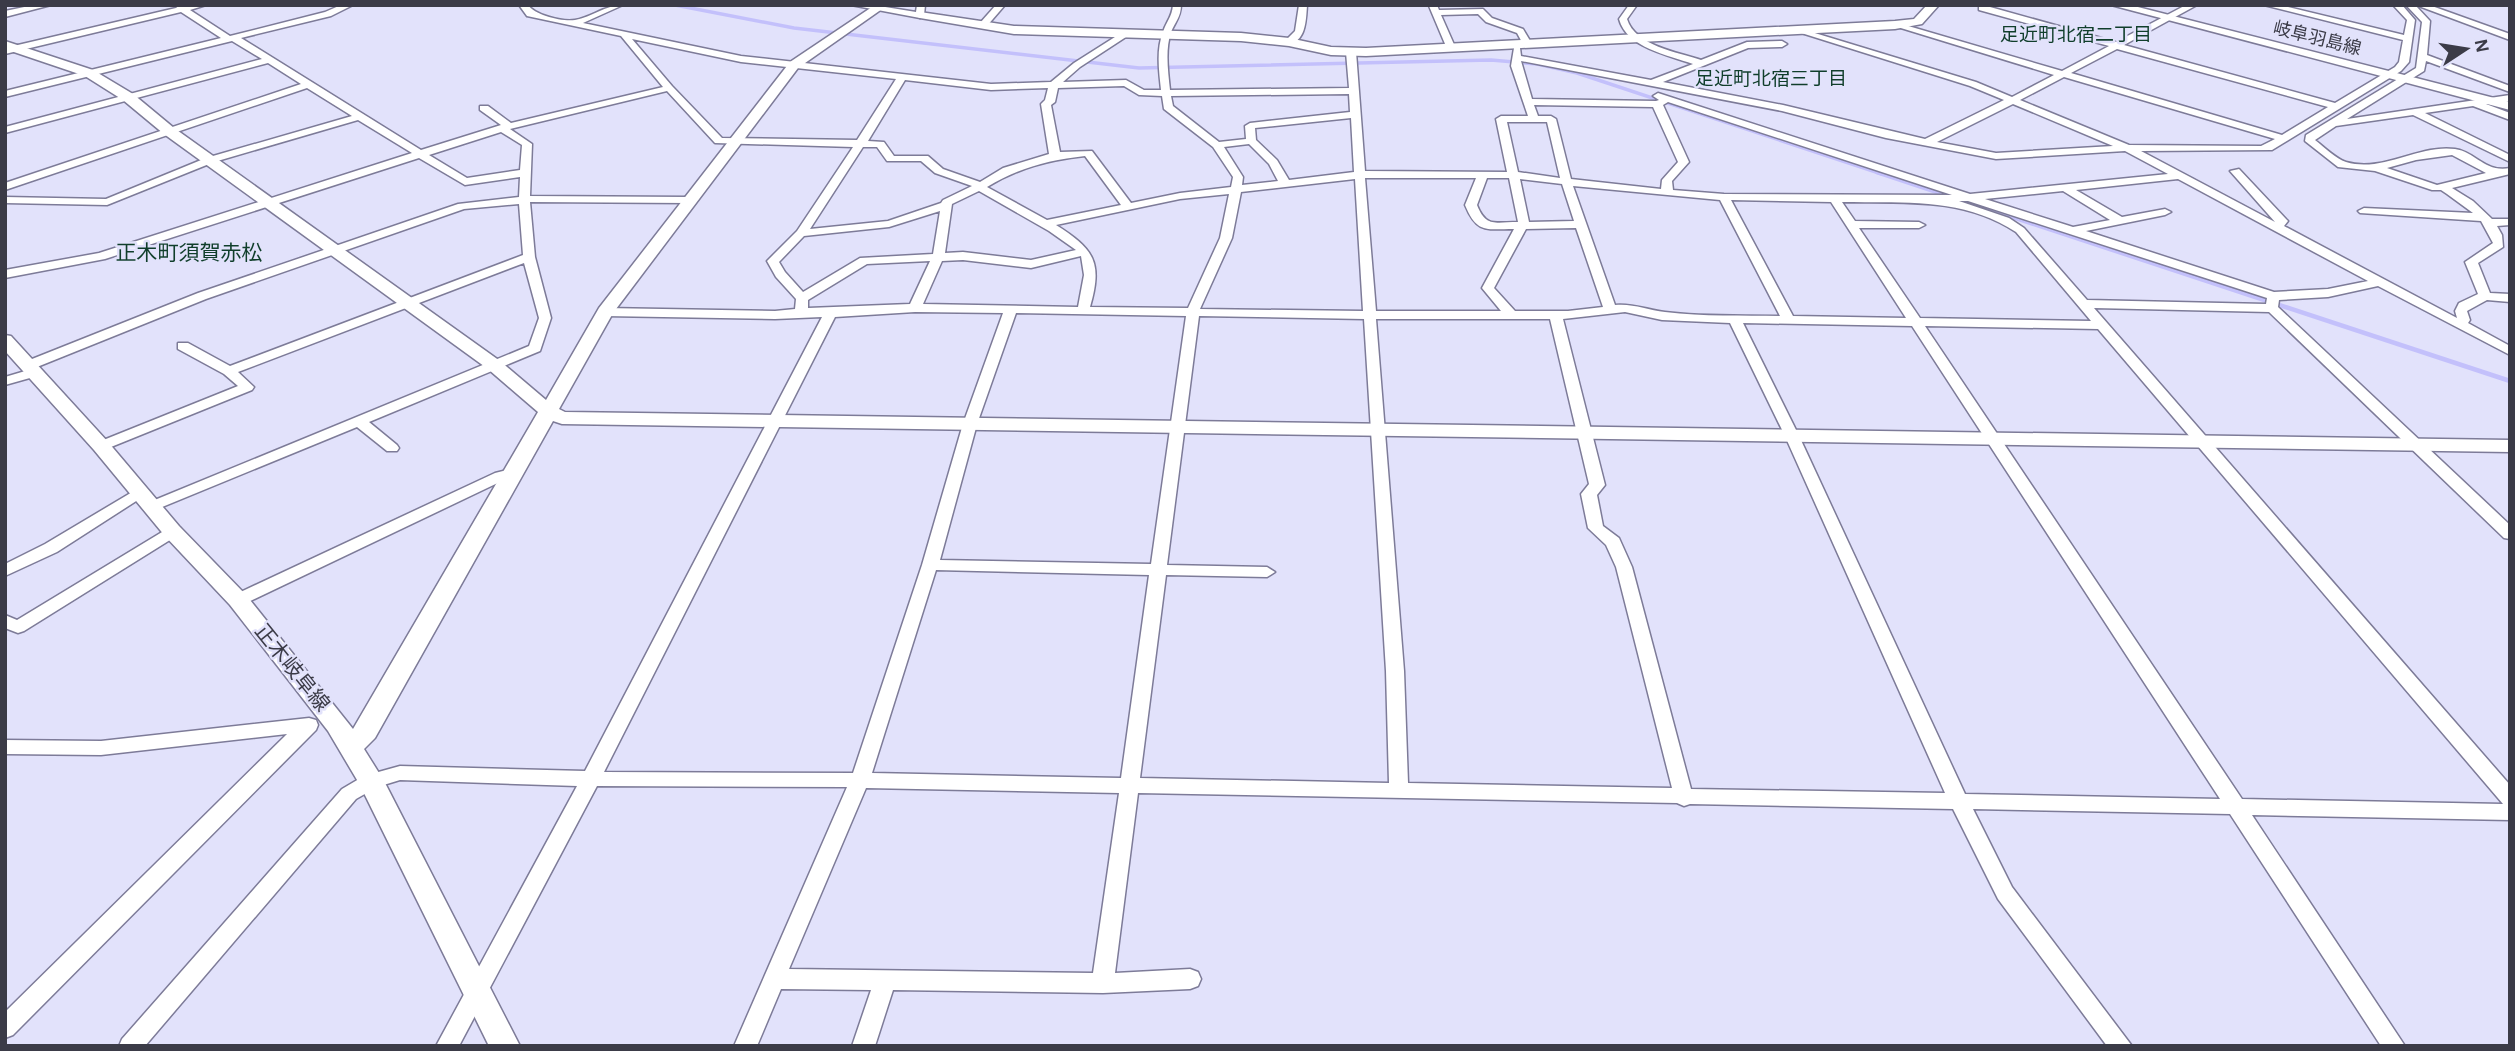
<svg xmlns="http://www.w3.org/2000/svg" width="2515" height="1051" font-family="'Alegreya Sans','Noto Sans JP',sans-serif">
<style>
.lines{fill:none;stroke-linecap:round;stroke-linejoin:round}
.stream-far1{stroke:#c3c0fb;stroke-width:3.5}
.stream{stroke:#c3c0fb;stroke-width:4.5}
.street-casing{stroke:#7d7b98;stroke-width:3}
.secondary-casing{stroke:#7d7b98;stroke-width:3}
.street{fill:#fff;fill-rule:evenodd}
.secondary{fill:#fff;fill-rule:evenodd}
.labels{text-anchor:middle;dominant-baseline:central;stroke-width:5;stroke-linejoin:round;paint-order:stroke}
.far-street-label{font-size:18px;fill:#3b3b47;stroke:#e2e2fb}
.far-neighbourhood-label{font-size:19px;fill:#103e2b;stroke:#e2e2fb}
.far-quarter-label{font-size:21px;fill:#103e2b;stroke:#e2e2fb}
.street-label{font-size:21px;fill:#3b3b47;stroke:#e2e2fb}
</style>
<rect width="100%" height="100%" fill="#e2e2fb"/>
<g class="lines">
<path class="stream-far1" d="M675 5 794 28 1139 68 1491 60 1537 64 1577 73 1882 174"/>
<g class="stream">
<path d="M1877 172 1952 197"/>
<path d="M1961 200 2510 381"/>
</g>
<defs>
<g id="street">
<path d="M34 5H51L5 17V11Z"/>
<path d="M180 5H206L190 10 230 36 325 12 341 5H353L331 16 241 38 421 150 501 125 480 110V106H488L511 123 663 87 621 36 527 16 519 5H528C535 15 562 22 575 20 592 17 605 5 623 5L583 23 741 56 991 84 1051 82 1074 63 1126 30 1130 33 1129 35 1080 67 1063 82 1126 80 1144 90H1161C1159 71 1156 50 1163 32 1166 22 1172 17 1173 5H1181C1181 17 1175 22 1171 32 1165 50 1168 71 1170 90L1349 88 1346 52 1351 49 1356 52 1365 171 1507 172 1496 119 1501 116H1528L1511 66 1514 48H1520L1521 56 1651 80 1693 64C1668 55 1627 48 1619 19L1629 5H1637L1627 19C1635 46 1678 52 1701 60L1747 42 1782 41 1787 44 1782 47 1748 48 1663 82 1783 105 1925 139 2004 100 1970 86 1795 31V27L1976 82 2012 97 2054 75 1891 25 1898 23 2062 71 2109 46 1979 10V6L1992 5 1990 7 2116 42 2186 5H2197L2124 45 2335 103 2395 67 2399 62 2403 40 2264 5H2280L2404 35 2407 20 2393 5H2402L2415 20 2409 62 2401 71 2272 150 2141 151 2275 222 2230 171 2239 169 2286 219 2288 221 2284 226 2457 318 2455 311 2459 303 2478 294 2465 262 2493 243 2481 221 2360 213 2358 211 2364 208 2473 213 2447 194 2441 190H2432L2375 171 2338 167 2305 141 2306 135 2416 68 2422 22 2406 5H2415L2430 21 2427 55 2510 86V92L2426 61 2424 71 2347 119 2510 95V101L2486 104 2510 113V120L2473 106 2425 113 2510 155V162L2413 115 2336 126 2315 140C2324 147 2336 159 2346 162 2383 173 2419 144 2455 149 2476 152 2485 173 2510 168V174L2452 188 2473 201 2492 219H2510V225L2497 226 2502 235 2503 247 2478 263 2490 293 2510 294V302L2487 300 2467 311 2470 320 2468 323 2510 346V355L2378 286 2328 297 2279 300 2278 307 2510 525V539L2504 538 2269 312 2094 308 2510 785V820L2252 815 2405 1046H2381L2230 814 1973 809 2012 887 2132 1046H2107L1998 899 1953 809 1690 804 1684 806 1677 803 1138 793 1115 973 1190 969 1198 972 1201 979 1198 986 1190 989 1103 993 893 990 875 1046H852L871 990 781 989 757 1046H734L847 787 597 786 459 1046H436L577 786 400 780 377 787 356 799 145 1046H119L122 1039 342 789 364 776 400 766 585 771 822 317 775 319 605 316 599 312 605 308 775 311 795 309 796 299 776 277 767 261 797 231 853 147 715 143 667 91 510 129 532 144 530 196 688 197 694 200 688 203 530 202 535 257 551 318 540 351 369 422 397 445 399 448 397 451H387L357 427 150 512 142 507 145 504 529 346 539 318 524 263 238 372 254 387 252 390 106 449H96L94 446 96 443 238 386 224 374 178 349V343H188L230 366 523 255 519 204 464 209 206 299 32 369H22L20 366 22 363 198 293 458 204 519 197 520 177 465 185 419 158 105 259 5 278V270L99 253 412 153 358 120 214 162 107 205 5 203V197L106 199 206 158 352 116 307 88 5 190V183L301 84 268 63 5 133V127L262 59 232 41 5 97V91L221 38 181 12 5 54V48L176 8ZM632 39 741 62 896 79 857 140 722 138 672 86ZM2117 49 2328 107 2282 135 2071 73ZM1521 61 1782 111 1886 138 1996 159 2125 151 2168 174 1970 194 1658 93 1653 96 1659 100 1656 101 1532 99ZM2064 77 2275 139 2261 146 2129 145 2020 100ZM905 80 991 90 1048 88 1045 100 1041 104 1049 154 1003 168 980 182 943 169 928 156H894L884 142 868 141ZM1124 86 1139 95 1162 96 1164 109 1213 147 1233 177 1231 187 1180 193 1131 203 1092 151 1060 152 1051 105 1055 102 1058 88ZM1349 94 1350 112 1250 123 1245 126 1246 139 1219 142 1173 106 1171 96ZM1668 102 1952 195 1724 194 1673 190 1672 181 1689 162 1663 105ZM2013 104 2113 146 1996 153 1937 142ZM1534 105 1653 107 1678 162 1662 180 1661 189 1571 179 1556 119 1551 116H1538ZM1351 118 1354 172 1289 180 1277 160 1256 140 1255 128ZM1507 122H1547L1560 178 1518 172ZM501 132 522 145 520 170 467 178 429 155ZM1249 144 1269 164 1278 181 1242 185 1243 177 1224 147ZM863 147H877L887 161H921L935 173 972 186 943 200 941 203 888 221 810 229ZM2452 155 2486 173 2437 185 2387 168 2416 160ZM1085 156 1121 205 1047 220 987 187C1018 168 1049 160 1085 156ZM1365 178H1476L1465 205C1477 234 1486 229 1514 229L1482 288 1501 311H1376ZM1487 178H1509L1518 222C1496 222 1486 228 1477 205ZM1355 179 1363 311 1200 309 1232 238 1241 192ZM1520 179 1562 184 1574 221 1529 222ZM2178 179 2368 281 2328 289 2274 292 2086 231 2165 215 2171 212 2165 209 2122 217 2076 190ZM1573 186 1720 200 1780 316C1742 315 1704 317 1665 312 1648 310 1632 303 1615 305ZM979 191 1049 231 1076 250 1031 260 963 252 945 253 952 204ZM2063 191 2110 220 2073 227 1985 199ZM1229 194 1220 238 1188 308 1090 307C1103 262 1094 249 1056 225L1180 199ZM1731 200 1831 202 1906 318 1793 316ZM1959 201H1968L2267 298 2266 304 2087 300 2024 228 2009 218ZM1842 202C1903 203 1963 197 2016 232L2091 321 1920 318 1859 228H1919L1925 225 1919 222 1855 221ZM940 211 933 254 860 258 803 292 785 272 779 262 804 236 889 227ZM1576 228 1603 307 1568 311H1515L1494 288 1526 229ZM1081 256 1084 275 1078 307 923 304 942 261 963 260 1031 268ZM930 261 910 304 808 308V300L867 264ZM915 312 1003 313 963 424 922 565 853 773 604 772 835 317ZM1625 312 1662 320 1730 323 1785 436 1945 793 1691 789 1632 567 1619 538 1603 526 1597 495 1605 485 1563 319ZM1016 313 1186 316 1151 564 940 560 977 424ZM1199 316 1364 319 1386 671 1389 783 1140 778 1166 575 1267 577 1275 572 1267 567 1167 565ZM1376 319H1550L1589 484 1581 494 1588 528 1606 545 1616 567 1672 788 1408 783 1404 671ZM1743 323 1912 326 2220 799 1965 794 1799 436ZM1925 326 2098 329 2503 804 2242 799ZM936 570 1149 575 1121 778 872 773ZM866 788 1119 793 1093 973 789 969Z"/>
<path d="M851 5H873L916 12 917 5H925L924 15 920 18Z"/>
<path d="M996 5H1005L986 27H980V23Z"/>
<path d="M1299 5H1307C1306 20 1306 44 1286 44V40L1295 31Z"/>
<path d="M1437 5 1439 10 1483 9 1492 18 1523 29 1532 44 1524 46 1517 33 1486 22 1478 14 1441 15 1456 49 1448 51 1429 6Z"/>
<path d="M2416 5H2429L2510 34V40Z"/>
<path d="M32 369 37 370 39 373 37 376 5 385V377Z"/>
<path d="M511 469 516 471 519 474 516 477 504 480 244 604 238 606 230 600 232 596 495 473Z"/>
<path d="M139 488 144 490 147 493 144 496 57 552 5 576V564L45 544Z"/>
<path d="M172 526 180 531 178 535 24 631 18 633 5 628V615L17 620Z"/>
<path d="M309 718 316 720 318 725 316 730 13 1035 5 1038V1012L287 734 101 755 5 754V740L101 741Z"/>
</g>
<g id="secondary">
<path d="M1927 5H1939L1922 24 1895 29 1366 56 1331 55 1289 46 1241 41 1014 34 920 18 914 15 920 12 1014 26 1241 33 1289 38 1331 47 1366 48 1895 21 1914 19Z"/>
<path d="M2111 5H2130L2510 102V110Z"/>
<path d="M872 7 882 9 798 68 613 313 559 409 565 412 2510 440V452L562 424 553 421 375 738 364 749 384 781 520 1046H489L360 785 328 731 230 605 165 536 94 450 5 351V335L11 336 108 442 179 526 246 595 353 729 538 412 488 369 164 134 123 100 85 76 5 49V41L93 70 133 94 174 128 500 361 546 400 599 308 790 62Z"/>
</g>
</defs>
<use href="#street" class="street-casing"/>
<use href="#secondary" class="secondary-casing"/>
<use href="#street" class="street"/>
<use href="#secondary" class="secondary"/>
</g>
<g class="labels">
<g class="far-street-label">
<text transform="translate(2317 39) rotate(14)">岐阜羽島線</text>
</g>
<g class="far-neighbourhood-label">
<text x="2076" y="35">足近町北宿二丁目</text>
<text x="1771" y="79">足近町北宿三丁目</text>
</g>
<g class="far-quarter-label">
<text x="189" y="253">正木町須賀赤松</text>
</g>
<g class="street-label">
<text transform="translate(292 668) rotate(51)">正木岐阜線</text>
</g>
</g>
<rect width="2515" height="1051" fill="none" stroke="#3b3b47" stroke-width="14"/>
<g transform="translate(2466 49) rotate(78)" stroke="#e2e2fb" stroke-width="5" paint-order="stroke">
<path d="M0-5L12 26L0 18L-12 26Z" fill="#3b3b47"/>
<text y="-10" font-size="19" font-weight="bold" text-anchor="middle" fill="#3b3b47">N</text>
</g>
</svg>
